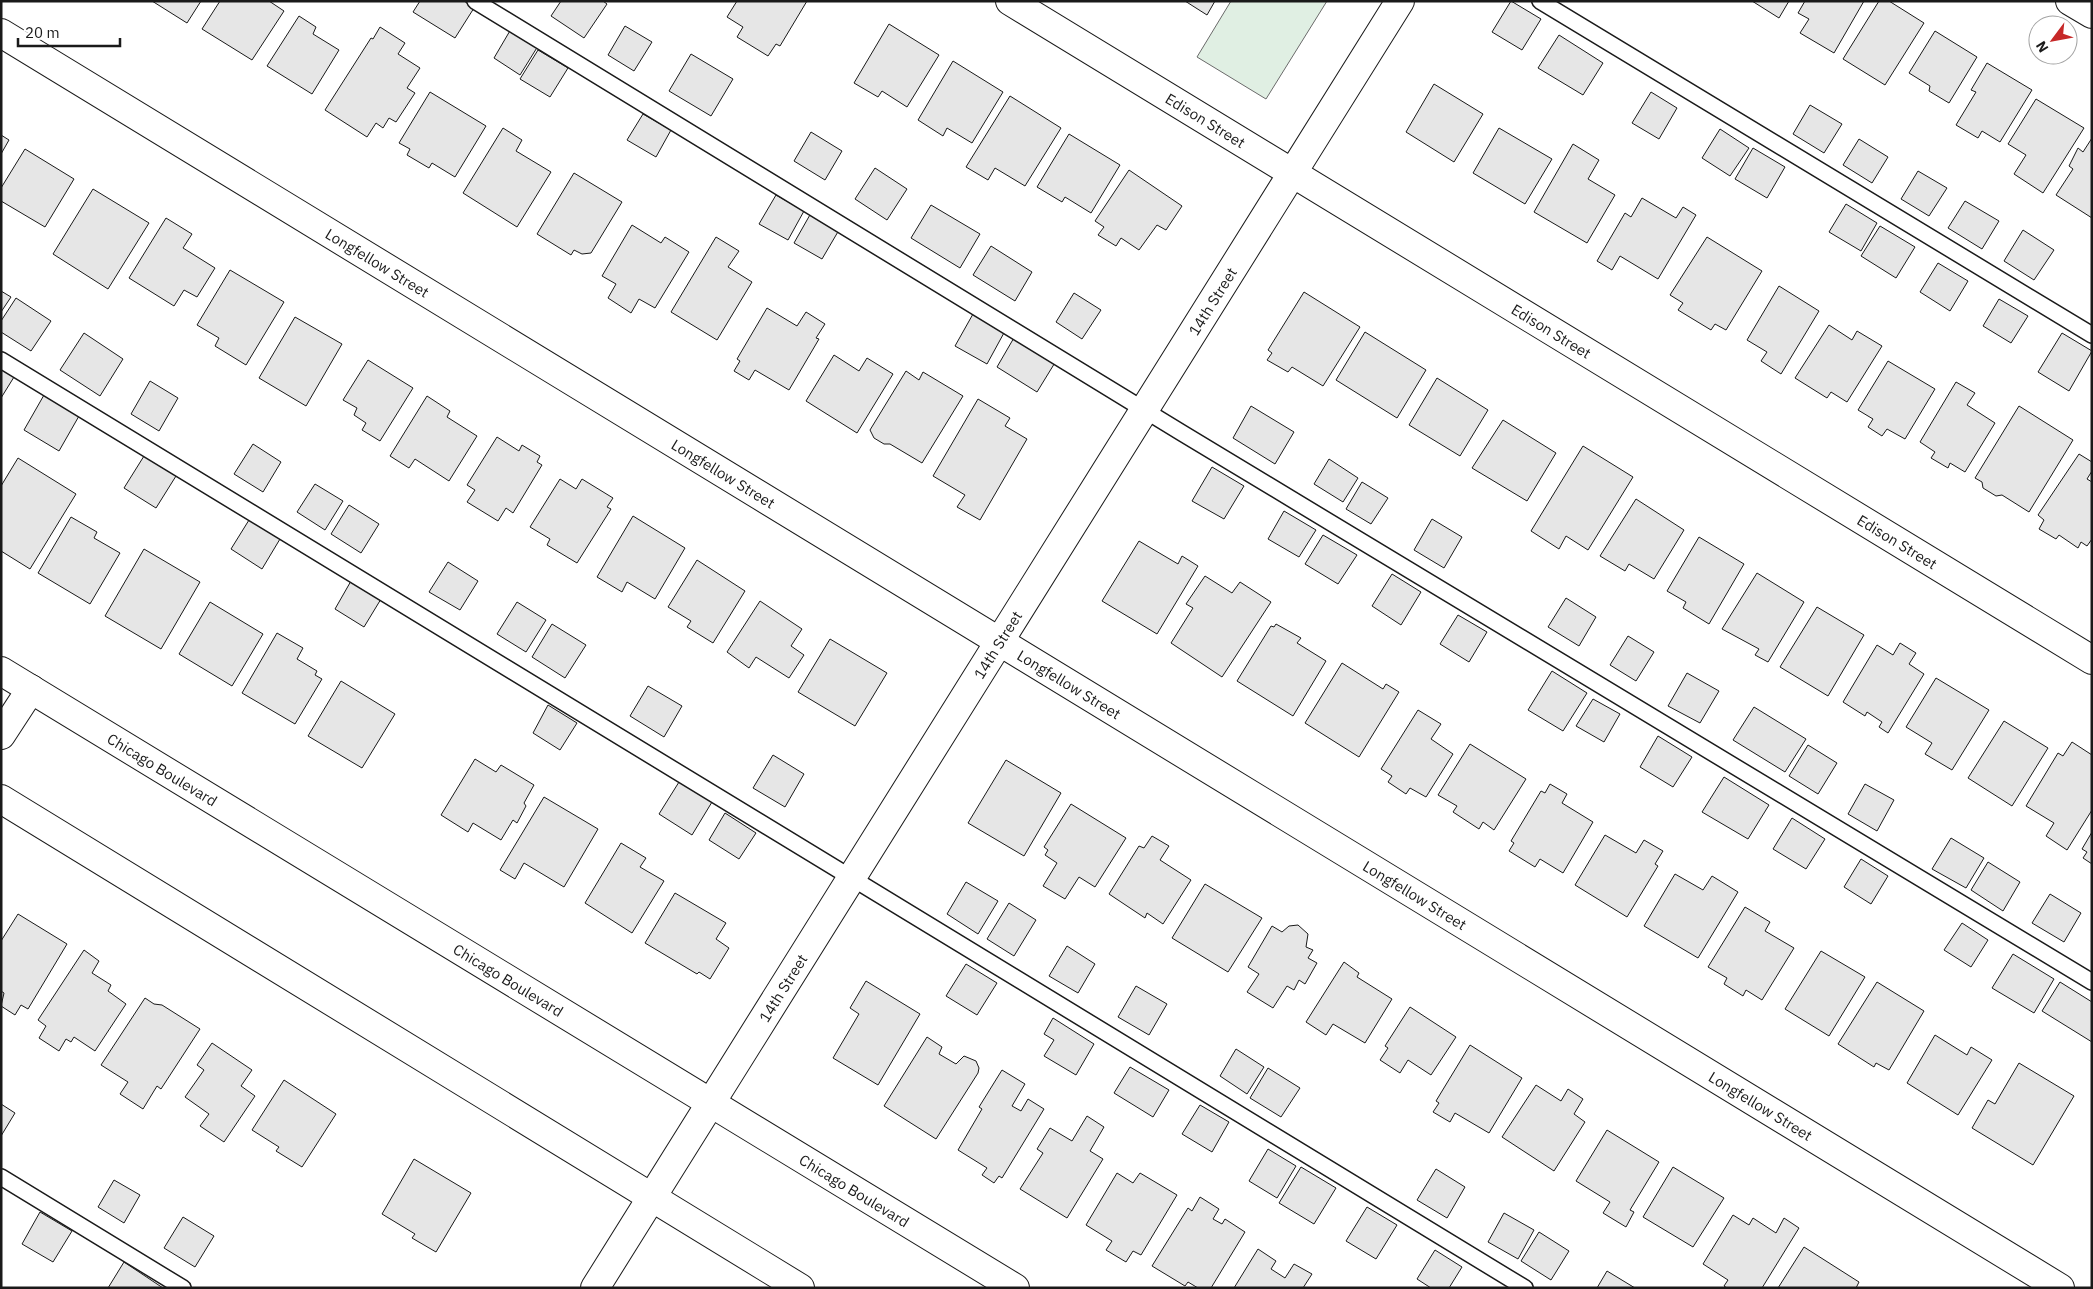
<svg xmlns="http://www.w3.org/2000/svg" width="2093" height="1289" font-family="'IBM Plex Sans',sans-serif">
<style>
.green{fill:#e0efe3;stroke:#6a6a6a}
.building{fill:#e6e6e6;stroke:#1a1a1a}
.lines{fill:none;stroke-linecap:round;stroke-linejoin:round}
.service-casing{stroke:#1a1a1a;stroke-width:18}
.minor-casing{stroke:#1a1a1a;stroke-width:30}
.tertiary-casing{stroke:#1a1a1a;stroke-width:30}
.service{stroke:#fff;stroke-width:15}
.minor{stroke:#fff;stroke-width:28}
.tertiary{stroke:#fff;stroke-width:28}
.labels{text-anchor:middle;dominant-baseline:central;stroke-width:4;stroke-linejoin:round;paint-order:stroke}
.street-label{font-size:15px;fill:#1a1a1a;stroke:#fff}
</style>
<rect width="100%" height="100%" fill="#fff"/>
<path class="green" d="M1231 1H1327L1266 99 1197 57Z"/>
<g class="building">
<path d="M152 1H201L187 23Z"/>
<path d="M220 1H269L284 11 252 60 202 29Z"/>
<path d="M420 1H464L474 8 455 38 413 12Z"/>
<path d="M561 1H603L607 4 584 38 551 16Z"/>
<path d="M737 1H807L780 46 776 44 768 56 737 37 743 27 727 17Z"/>
<path d="M1185 1H1215L1207 15Z"/>
<path d="M1511 1 1541 19 1522 50 1492 32Z"/>
<path d="M1752 1H1789L1779 18Z"/>
<path d="M1805 1H1864L1834 53 1800 33 1809 19 1798 13Z"/>
<path d="M1879 1H1889L1924 23 1885 85 1843 59Z"/>
<path d="M299 16 316 27 313 34 339 50 312 94 267 66Z"/>
<path d="M889 24 939 55 907 107 882 91 878 97 854 83Z"/>
<path d="M625 26 652 42 634 71 608 55Z"/>
<path d="M380 27 405 43 398 54 420 68 407 88 415 93 396 122 389 118 383 128 376 123 367 137 325 110 371 38 373 39Z"/>
<path d="M511 29 538 46 520 75 494 58Z"/>
<path d="M1935 31 1977 57 1949 103 1929 91 1930 86 1909 73Z"/>
<path d="M1559 35 1603 63 1583 95 1538 68Z"/>
<path d="M538 50 568 68 550 97 520 79Z"/>
<path d="M691 54 733 79 711 116 669 91Z"/>
<path d="M953 61 1003 92 972 143 947 128 943 136 918 120Z"/>
<path d="M1987 63 2032 90 2000 142 1982 131 1978 138 1956 125 1976 92 1971 90Z"/>
<path d="M1434 84 1483 114 1454 162 1406 132Z"/>
<path d="M430 92 486 126 455 177 432 163 429 168 407 155 410 149 399 143Z"/>
<path d="M1651 92 1677 108 1659 139 1632 123Z"/>
<path d="M1010 96 1061 128 1025 186 995 168 988 180 966 167Z"/>
<path d="M2036 99 2084 128 2043 193 2014 174 2026 155 2008 144Z"/>
<path d="M1810 105 1842 124 1824 153 1793 134Z"/>
<path d="M643 114 671 130 656 157 627 140Z"/>
<path d="M503 128 522 140 516 151 551 172 517 227 463 193Z"/>
<path d="M1499 128 1552 159 1525 204 1473 173Z"/>
<path d="M1720 129 1749 148 1730 176 1702 158Z"/>
<path d="M811 132 842 151 825 180 794 161Z"/>
<path d="M1069 134 1120 165 1091 213 1065 197 1062 202 1037 187Z"/>
<path d="M1 135 9 140 1 154Z"/>
<path d="M2092 138V218L2056 195 2073 169 2069 166 2078 148 2083 152Z"/>
<path d="M1859 139 1888 157 1872 183 1843 165Z"/>
<path d="M1573 144 1599 160 1588 179 1615 195 1587 243 1534 212Z"/>
<path d="M1753 148 1785 167 1767 198 1735 179Z"/>
<path d="M25 149 74 179 45 227 1 201V188Z"/>
<path d="M875 168 907 189 887 220 855 199Z"/>
<path d="M1129 170 1182 206 1166 230 1157 225 1139 250 1121 238 1116 246 1098 235 1104 227 1095 221Z"/>
<path d="M1918 171 1947 188 1929 216 1901 199Z"/>
<path d="M574 173 622 202 591 253 582 254 574 250 571 255 537 234Z"/>
<path d="M93 189 149 223 108 289 53 254Z"/>
<path d="M776 195 804 211 788 240 759 224Z"/>
<path d="M1642 198 1676 218 1683 207 1696 215 1658 279 1620 256 1612 270 1597 261 1625 213 1631 217Z"/>
<path d="M1965 201 1999 221 1982 249 1948 228Z"/>
<path d="M1846 204 1877 223 1861 251 1829 232Z"/>
<path d="M931 205 980 234 960 268 911 238Z"/>
<path d="M811 213 839 230 822 259 794 243Z"/>
<path d="M166 218 192 234 183 248 215 268 197 297 184 290 174 306 129 278Z"/>
<path d="M632 225 661 243 665 237 689 252 655 308 639 299 631 313 608 298 616 284 602 276Z"/>
<path d="M1880 226 1915 247 1896 278 1861 256Z"/>
<path d="M2023 230 2054 250 2034 280 2004 261Z"/>
<path d="M716 237 739 251 728 267 752 282 717 340 671 312Z"/>
<path d="M1707 237 1762 271 1726 330 1715 324 1711 330 1678 310 1683 303 1670 295Z"/>
<path d="M991 246 1032 272 1015 301 973 275Z"/>
<path d="M1938 263 1968 281 1950 311 1920 292Z"/>
<path d="M230 270 284 302 246 365 215 346 219 338 197 325Z"/>
<path d="M1779 286 1819 311 1781 374 1761 361 1767 352 1747 340Z"/>
<path d="M1 291 11 297 1 312Z"/>
<path d="M1304 292 1360 327 1323 386 1292 367 1288 372 1267 360 1272 353 1268 350Z"/>
<path d="M1074 293 1101 310 1082 339 1056 322Z"/>
<path d="M16 298 51 321 31 351 1 332V321Z"/>
<path d="M1999 299 2028 316 2011 343 1983 326Z"/>
<path d="M767 308 797 326 806 312 825 324 816 338 819 339 789 390 755 370 749 380 734 371 740 361 737 359Z"/>
<path d="M973 314 1005 331 987 364 955 346Z"/>
<path d="M295 317 342 344 306 406 259 378Z"/>
<path d="M1829 325 1852 340 1857 331 1882 346 1847 402 1831 392 1827 398 1795 378Z"/>
<path d="M1365 332 1426 370 1397 418 1336 380Z"/>
<path d="M84 333 123 359 100 396 60 370Z"/>
<path d="M2062 333 2092 351 2069 391 2038 372Z"/>
<path d="M1015 336 1056 361 1037 392 997 367Z"/>
<path d="M834 355 859 371 867 358 893 374 857 433 806 401Z"/>
<path d="M368 360 413 388 380 441 362 430 366 423 354 415 357 408 343 400Z"/>
<path d="M1888 361 1935 389 1905 439 1887 429 1882 436 1868 427 1873 419 1858 410Z"/>
<path d="M1 369 14 377 1 398Z"/>
<path d="M906 371 919 380 923 372 963 396 922 463 890 444H884L874 438 870 430Z"/>
<path d="M1437 378 1488 410 1460 456 1409 425Z"/>
<path d="M150 381 178 398 159 431 131 414Z"/>
<path d="M1956 382 1975 393 1967 405 1995 423 1965 472 1950 463 1948 468 1931 458 1935 452 1920 442Z"/>
<path d="M44 395 79 416 59 451 24 430Z"/>
<path d="M427 396 450 411 447 417 477 436 449 481 415 459 409 468 390 456Z"/>
<path d="M978 399 1010 418 1005 426 1027 439 980 520 957 507 965 495 933 476Z"/>
<path d="M1251 406 1294 432 1275 464 1233 438Z"/>
<path d="M2019 406 2073 440 2029 512 2002 495 1996 496 1983 488 1982 482 1975 478Z"/>
<path d="M1503 420 1556 453 1527 501 1472 468Z"/>
<path d="M497 437 519 451 522 445 540 456 537 462 542 465 513 513 506 508 498 521 467 502 475 490 467 485Z"/>
<path d="M253 444 281 462 263 492 234 474Z"/>
<path d="M1583 446 1633 477 1588 550 1566 536 1559 549 1531 531Z"/>
<path d="M2079 454 2092 462V471L2087 479 2092 482V539L2087 546 2081 542 2078 548 2059 535 2056 539 2039 529 2044 520 2038 515Z"/>
<path d="M144 456 176 476 156 508 124 488Z"/>
<path d="M18 458 76 494 30 569 1 551V486Z"/>
<path d="M1329 459 1358 478 1343 502 1314 484Z"/>
<path d="M1212 467 1244 486 1224 519 1192 501Z"/>
<path d="M560 479 576 489 582 479 613 498 607 507 611 509 577 563 547 545 550 539 530 527Z"/>
<path d="M1362 482 1388 498 1371 524 1346 509Z"/>
<path d="M315 484 343 501 325 530 297 512Z"/>
<path d="M1636 499 1684 530 1654 579 1629 564 1625 571 1600 556Z"/>
<path d="M349 505 379 524 361 553 331 534Z"/>
<path d="M1284 511 1316 530 1299 557 1268 539Z"/>
<path d="M633 516 685 548 655 599 627 582 622 592 597 577Z"/>
<path d="M71 517 97 532 94 538 120 553 90 604 38 573Z"/>
<path d="M1432 519 1462 537 1444 568 1414 550Z"/>
<path d="M249 520 280 539 262 569 231 549Z"/>
<path d="M1323 535 1357 555 1338 584 1305 564Z"/>
<path d="M1699 537 1744 564 1709 624 1683 608 1686 602 1667 591Z"/>
<path d="M1139 541 1178 564 1182 556 1198 566 1157 634 1102 601Z"/>
<path d="M144 549 200 582 161 649 105 616Z"/>
<path d="M697 560 745 591 713 643 687 627 691 621 668 607Z"/>
<path d="M448 562 478 581 460 610 429 592Z"/>
<path d="M1757 573 1804 602 1768 662 1755 655 1759 649 1722 629Z"/>
<path d="M1392 574 1421 592 1401 625 1372 606Z"/>
<path d="M1205 576 1232 593 1240 582 1271 602 1222 677 1171 643 1193 608 1186 604Z"/>
<path d="M351 581 381 599 364 627 335 609Z"/>
<path d="M1566 598 1596 617 1579 646 1548 627Z"/>
<path d="M760 601 802 629 791 646 804 655 789 678 756 657 749 668 727 652Z"/>
<path d="M210 602 263 634 232 686 179 654Z"/>
<path d="M517 602 546 620 526 652 497 634Z"/>
<path d="M1817 607 1864 635 1828 696 1780 667Z"/>
<path d="M1458 615 1487 632 1469 662 1440 644Z"/>
<path d="M552 624 586 645 565 678 532 657Z"/>
<path d="M1276 624 1301 638 1297 643 1326 661 1293 716 1237 681 1271 626 1274 627Z"/>
<path d="M277 633 303 648 297 659 317 671 315 675 322 679 295 724 242 693Z"/>
<path d="M1628 636 1654 652 1636 681 1610 665Z"/>
<path d="M830 639 887 673 855 726 798 692Z"/>
<path d="M1900 643 1916 653 1909 664 1924 674 1888 733 1879 727 1882 722 1867 712 1865 716 1843 702 1877 645 1893 655Z"/>
<path d="M1342 663 1383 689 1386 684 1399 692 1359 757 1305 723Z"/>
<path d="M1552 671 1587 693 1563 731 1528 710Z"/>
<path d="M1687 673 1719 691 1700 723 1668 706Z"/>
<path d="M1936 678 1989 710 1952 770 1925 754 1932 743 1906 727Z"/>
<path d="M341 681 395 714 362 768 308 736Z"/>
<path d="M648 686 682 706 664 737 630 716Z"/>
<path d="M1593 699 1620 714 1604 742 1576 726Z"/>
<path d="M548 705 577 723 560 750 533 733Z"/>
<path d="M1754 707 1806 739 1785 772 1733 740Z"/>
<path d="M1418 710 1441 724 1431 739 1453 754 1426 797 1410 788 1406 794 1388 782 1392 776 1381 769Z"/>
<path d="M2004 721 2048 748 2012 806 1968 778Z"/>
<path d="M1658 736 1692 757 1673 787 1640 767Z"/>
<path d="M2072 742 2092 755V810L2067 850 2046 836 2054 823 2026 806 2058 753 2063 756Z"/>
<path d="M1470 744 1526 779 1494 830 1483 822 1479 829 1453 812 1457 806 1438 795Z"/>
<path d="M1808 745 1837 763 1818 794 1789 776Z"/>
<path d="M773 755 804 774 785 807 753 788Z"/>
<path d="M475 759 496 772 501 765 534 785 524 803 526 806 517 823 513 820 501 840 473 823 468 832 441 815Z"/>
<path d="M1006 760 1061 793 1024 856 968 823Z"/>
<path d="M1724 777 1769 805 1748 839 1702 812Z"/>
<path d="M679 782 712 802 692 835 659 814Z"/>
<path d="M1550 784 1567 794 1562 803 1593 822 1563 873 1540 859 1535 867 1509 851 1514 843 1511 841 1541 791 1545 793Z"/>
<path d="M1865 784 1894 800 1877 831 1848 814Z"/>
<path d="M544 797 598 829 564 887 524 863 515 879 500 870Z"/>
<path d="M1071 804 1126 838 1095 887 1079 877 1065 899 1043 886 1057 863 1045 855 1048 850 1044 847Z"/>
<path d="M725 813 756 833 739 859 709 840Z"/>
<path d="M1792 818 1825 839 1806 869 1773 849Z"/>
<path d="M2092 832V864L2083 858 2087 852 2082 849Z"/>
<path d="M1605 835 1636 853 1644 840 1663 851 1655 864 1658 866 1627 917 1575 885Z"/>
<path d="M1152 836 1169 846 1160 860 1191 880 1163 924 1147 913 1145 918 1109 894 1139 846 1144 848Z"/>
<path d="M1951 838 1984 858 1966 888 1932 869Z"/>
<path d="M621 843 646 858 640 867 664 881 632 933 585 903Z"/>
<path d="M1861 859 1888 876 1871 904 1844 887Z"/>
<path d="M1988 862 2020 882 2003 911 1971 890Z"/>
<path d="M1675 874 1703 890 1712 876 1738 892 1698 958 1644 926Z"/>
<path d="M966 882 998 901 978 934 947 914Z"/>
<path d="M1205 884 1262 918 1228 972 1172 938Z"/>
<path d="M675 893 726 923 716 939 729 948 710 979 699 972 697 974 645 943Z"/>
<path d="M2050 894 2081 913 2064 942 2032 923Z"/>
<path d="M1009 903 1036 920 1014 956 987 939Z"/>
<path d="M1745 907 1770 922 1765 931 1794 948 1762 1000 1746 990 1743 996 1724 984 1727 978 1708 967Z"/>
<path d="M18 914 67 944 28 1009 21 1005 15 1015 1 1006 4 993 1 991V941Z"/>
<path d="M1962 923 1988 940 1971 967 1944 950Z"/>
<path d="M1298 925 1308 934 1306 947 1313 950 1308 958 1317 963 1305 984 1299 980 1294 990 1287 986 1273 1008 1247 992 1259 974 1248 967 1272 926 1282 932 1289 926Z"/>
<path d="M1067 946 1095 964 1078 993 1049 976Z"/>
<path d="M84 950 99 961 92 973 111 985 108 991 126 1004 95 1051 74 1037 71 1042 66 1039 59 1051 39 1038 46 1026 38 1020Z"/>
<path d="M1821 951 1865 977 1829 1036 1785 1009Z"/>
<path d="M2013 954 2054 979 2034 1013 1992 988Z"/>
<path d="M1344 962 1359 973 1357 977 1392 999 1365 1043 1333 1024 1326 1035 1306 1022Z"/>
<path d="M966 964 997 983 977 1015 946 996Z"/>
<path d="M866 981 920 1014 878 1085 833 1058 859 1014 850 1008Z"/>
<path d="M1877 982 1924 1011 1889 1070 1876 1063 1874 1067 1838 1044Z"/>
<path d="M2060 982 2092 1002V1042L2042 1011Z"/>
<path d="M1136 986 1167 1004 1149 1035 1118 1017Z"/>
<path d="M145 998 154 1004 162 1005 200 1029 161 1089 157 1086 143 1109 120 1094 128 1082 101 1065Z"/>
<path d="M1410 1007 1456 1037 1431 1075 1408 1060 1400 1073 1380 1060 1388 1048 1385 1046Z"/>
<path d="M1053 1018 1094 1044 1076 1075 1044 1056 1054 1040 1044 1034Z"/>
<path d="M1935 1035 1967 1055 1971 1047 1992 1060 1958 1115 1907 1083Z"/>
<path d="M927 1037 942 1047 939 1054 956 1064 964 1056 976 1061 979 1068 978 1073 936 1139 884 1106Z"/>
<path d="M212 1043 252 1070 241 1086 255 1096 224 1142 200 1126 209 1114 185 1097 204 1070 197 1065Z"/>
<path d="M1470 1045 1522 1078 1489 1133 1455 1113 1450 1122 1433 1112 1439 1103 1436 1101Z"/>
<path d="M1236 1049 1264 1067 1247 1094 1220 1076Z"/>
<path d="M2019 1063 2074 1096 2033 1165 1972 1128 1988 1100 1995 1104Z"/>
<path d="M1130 1067 1169 1090 1153 1117 1114 1093Z"/>
<path d="M1268 1068 1300 1088 1281 1117 1250 1098Z"/>
<path d="M1002 1070 1025 1084 1012 1106 1021 1111 1028 1099 1044 1109 1002 1178 999 1176 994 1183 982 1175 987 1168 958 1150 982 1109 979 1107Z"/>
<path d="M284 1080 336 1114 302 1167 276 1151 279 1147 252 1130Z"/>
<path d="M1536 1085 1561 1101 1568 1089 1583 1099 1574 1114 1585 1122 1554 1171 1502 1137Z"/>
<path d="M1 1104 15 1113 1 1136Z"/>
<path d="M1200 1105 1229 1122 1212 1152 1182 1134Z"/>
<path d="M1087 1116 1104 1127 1090 1151 1103 1159 1067 1218 1020 1189 1043 1153 1037 1149 1050 1128 1072 1141Z"/>
<path d="M1607 1130 1659 1162 1630 1210 1634 1212 1626 1227 1603 1213 1610 1202 1576 1181Z"/>
<path d="M1268 1149 1296 1166 1277 1198 1249 1181Z"/>
<path d="M414 1159 471 1193 436 1252 412 1238 415 1234 382 1214Z"/>
<path d="M1301 1167 1336 1188 1314 1224 1279 1203Z"/>
<path d="M1673 1167 1724 1198 1693 1247 1643 1217Z"/>
<path d="M1436 1169 1465 1187 1447 1218 1417 1200Z"/>
<path d="M1117 1173 1133 1183 1140 1173 1177 1195 1141 1255 1133 1251 1126 1262 1106 1250 1112 1241 1086 1225Z"/>
<path d="M114 1180 140 1195 124 1223 98 1207Z"/>
<path d="M1200 1197 1219 1209 1213 1219 1222 1224 1225 1219 1245 1232 1211 1288H1198L1188 1282 1185 1286 1152 1266 1188 1208 1192 1211Z"/>
<path d="M1367 1207 1397 1225 1376 1259 1346 1241Z"/>
<path d="M40 1212 72 1231 53 1262 22 1244Z"/>
<path d="M1504 1213 1534 1230 1518 1259 1488 1242Z"/>
<path d="M1733 1215 1749 1225 1753 1218 1776 1233 1784 1218 1799 1228 1762 1288H1727L1724 1286 1728 1280 1703 1264Z"/>
<path d="M183 1217 214 1236 195 1267 164 1248Z"/>
<path d="M1539 1232 1569 1251 1551 1280 1521 1261Z"/>
<path d="M1804 1247 1859 1282 1856 1288H1778Z"/>
<path d="M1258 1249 1276 1261 1271 1269 1285 1278 1294 1264 1312 1274 1303 1288H1234Z"/>
<path d="M1435 1250 1462 1267 1449 1288H1431L1417 1279Z"/>
<path d="M124 1262 163 1288H108Z"/>
<path d="M1607 1271 1635 1288H1597Z"/>
</g>
<g class="lines">
<defs>
<g id="service">
<path d="M475 1 1182 433 2092 982"/>
<path d="M1540 1 2092 335"/>
<path d="M1 360 1525 1288"/>
<path d="M1 1177 183 1288"/>
</g>
<g id="minor">
<path id="s1" d="M1010 1 2092 660"/>
<path d="M2070 1 2092 14"/>
<path id="s2" d="M1 33 2060 1288"/>
</g>
<g id="tertiary">
<path id="s3" d="M1 671 1015 1288"/>
<path d="M1 735 31 689"/>
<path d="M1 799 800 1288"/>
<path id="s4" d="M595 1288 1400 1"/>
</g>
</defs>
<use href="#service" class="service-casing"/>
<use href="#minor" class="minor-casing"/>
<use href="#tertiary" class="tertiary-casing"/>
<use href="#service" class="service"/>
<use href="#minor" class="minor"/>
<use href="#tertiary" class="tertiary"/>
</g>
<g class="labels">
<g class="street-label">
<text stroke="none"><textPath href="#s1" startOffset="229">Edison Street</textPath></text>
<text stroke="none"><textPath href="#s2" startOffset="441">Longfellow Street</textPath></text>
<text stroke="none"><textPath href="#s4" startOffset="1164">14th Street</textPath></text>
<text stroke="none"><textPath href="#s1" startOffset="634">Edison Street</textPath></text>
<text stroke="none"><textPath href="#s2" startOffset="846">Longfellow Street</textPath></text>
<text stroke="none"><textPath href="#s1" startOffset="1039">Edison Street</textPath></text>
<text stroke="none"><textPath href="#s4" startOffset="759">14th Street</textPath></text>
<text stroke="none"><textPath href="#s2" startOffset="1251">Longfellow Street</textPath></text>
<text stroke="none"><textPath href="#s3" startOffset="189">Chicago Boulevard</textPath></text>
<text stroke="none"><textPath href="#s2" startOffset="1656">Longfellow Street</textPath></text>
<text stroke="none"><textPath href="#s3" startOffset="594">Chicago Boulevard</textPath></text>
<text stroke="none"><textPath href="#s4" startOffset="354">14th Street</textPath></text>
<text stroke="none"><textPath href="#s2" startOffset="2061">Longfellow Street</textPath></text>
<text stroke="none"><textPath href="#s3" startOffset="999">Chicago Boulevard</textPath></text>
</g>
</g>
<rect width="2093" height="1289" fill="none" stroke="#1a1a1a" stroke-width="5"/>
<g transform="translate(2053 40) rotate(238)"><circle r="24" fill="#ffffff" stroke="#a3a3a3"/>
<path d="M0-4L9 19L0 12L-9 19Z" fill="#c62828"/>
<text y="-8" font-size="14" font-weight="bold" text-anchor="middle" fill="#1a1a1a">N</text>
</g>
<path d="M18 38v8h102v-8" fill="none" stroke="#1a1a1a" stroke-width="2.5"/>
<text x="25" y="38" font-size="15" fill="#1a1a1a" stroke="#ffffff" stroke-width="4" paint-order="stroke">20 m</text>
</svg>
